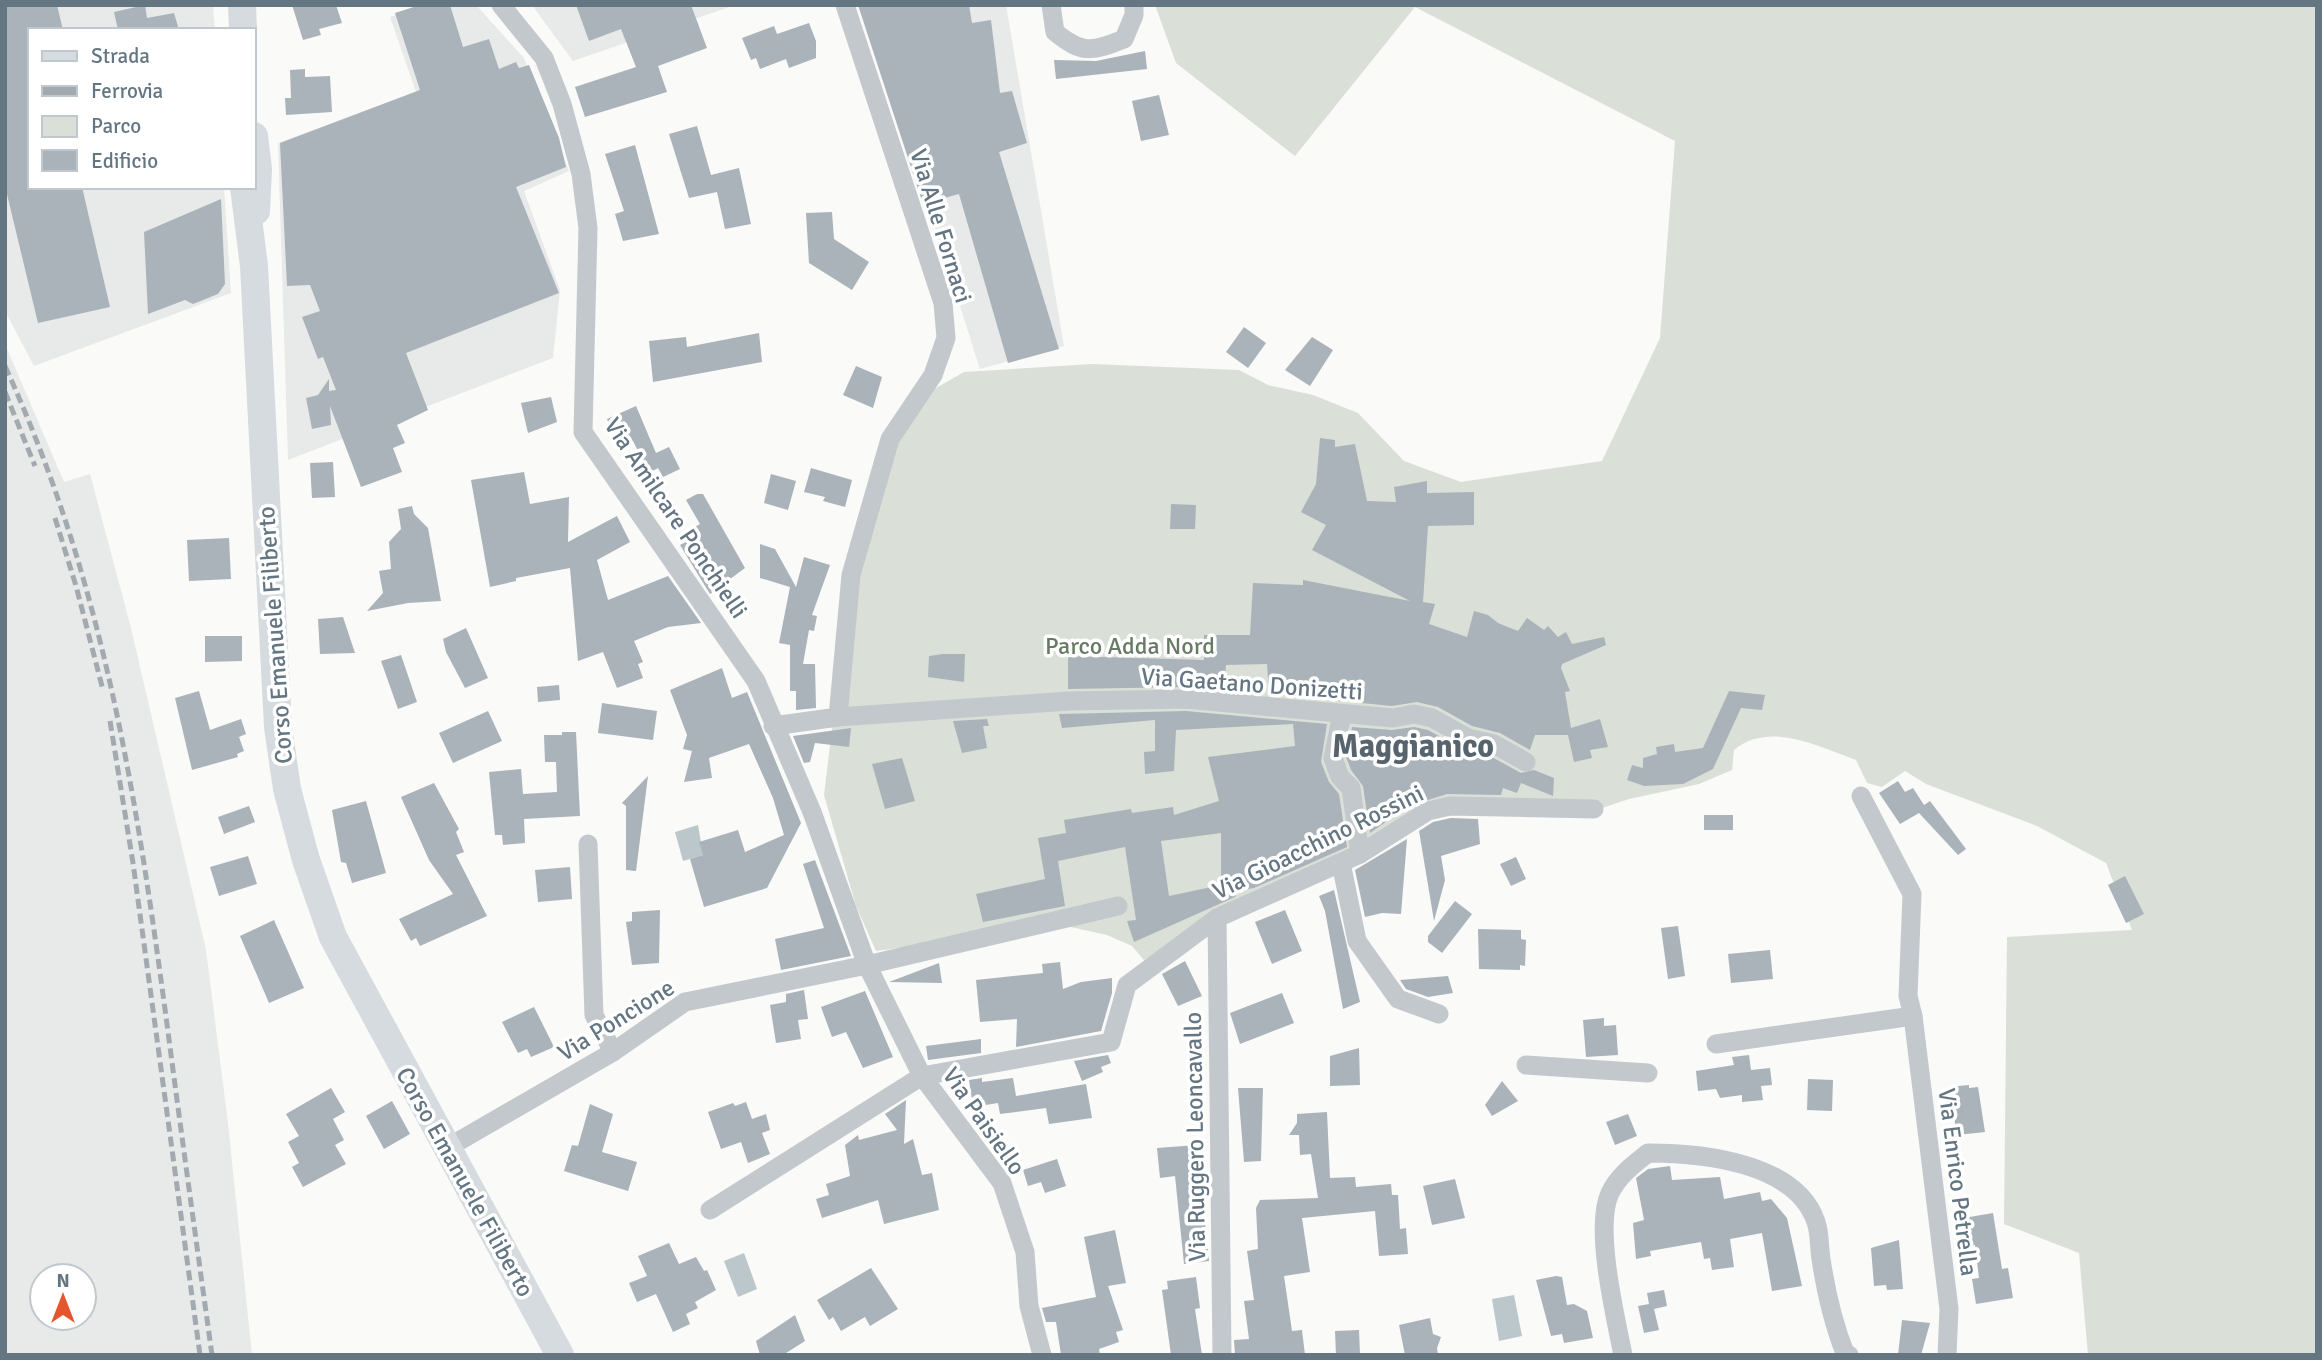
<svg xmlns="http://www.w3.org/2000/svg" width="2322" height="1360" font-family="Signika,sans-serif">
<style>
.built{fill:#e8e9e9;fill-rule:evenodd}
.green{fill:#dadfd7}
.water{fill:#bbc7cb}
.building{fill:#aab3b9;fill-rule:evenodd}
.lines{fill:none;stroke-linecap:round;stroke-linejoin:round}
.street{stroke:#c3c8cc;stroke-width:19}
.secondary{stroke:#d6dbdf;stroke-width:28}
.rail{stroke:#a2aab0;stroke-width:5;stroke-dasharray:10 5;stroke-linecap:butt}
.labels{text-anchor:middle;dominant-baseline:central;stroke-width:7;stroke-linejoin:round;paint-order:stroke}
.street-label{font-size:24px;fill:#657683;stroke:#fff}
.park-label{font-size:24px;fill:#687a64;stroke:#fff}
.district-label{font-size:32px;font-weight:bold;fill:#57646e;stroke:#fff}
</style>
<rect width="100%" height="100%" fill="#fafaf8"/>
<g class="built">
<path d="M5 5H213L215 30H30V187H224L231 293 34 366 5 311Z"/>
<path d="M427 5H476L524 58 569 171 524 191 560 290 553 358 288 460 278 143 416 92 390 17Z"/>
<path d="M532 5H735L573 61Z"/>
<path d="M864 5H1006L1064 346 980 369Z"/>
<path d="M5 344 64 482 90 474 131 628 206 950 228 1123 252 1355H5ZM84 1276V1318H42V1276Z"/>
</g>
<path class="green" d="M1155 5H2317V1355H2088L2079 1253 2004 1224 2007 937 2132 930 2106 863 2037 826 1926 784 1905 771 1882 787 1867 783 1856 760C1818 746 1769 721 1734 750L1732 770 1699 784 1629 799 1584 814 1434 805 1144 960 1132 946 1107 935 1066 926 876 951 856 906 824 795 836 696 868 513 898 435 929 392 964 372 1092 364 1239 370 1268 385 1313 395 1358 413 1404 461 1461 482 1602 461 1660 338 1675 141 1415 7 1295 156 1176 63Z"/>
<g class="water">
<path d="M698 825 703 855 683 861 675 832Z"/>
<path d="M744 1253 757 1289 738 1297 724 1261Z"/>
<path d="M1514 1295 1522 1336 1499 1341 1492 1299Z"/>
</g>
<g class="building">
<path d="M5 5H57L63 30H30V187H82L110 307 38 323 5 186Z"/>
<path d="M145 5 147 18 174 13 179 30H118L114 12Z"/>
<path d="M292 5H336L342 23 319 29 321 35 303 40Z"/>
<path d="M420 5H450L463 47 489 39 499 69 516 62 519 68 529 65 559 138 566 167 516 187 559 293 406 353 428 410 397 425 405 443 393 448 402 472 361 487 330 406 331 425 312 429 306 398 318 395 329 379V391L336 390 323 357 318 359 302 317 320 311 310 285 287 286 280 143 420 90 395 13Z"/>
<path d="M576 5H691L707 48 658 66 667 92 585 117 575 87 636 67 621 29 589 41Z"/>
<path d="M858 5H969L972 23 991 20 1000 93 1012 91 1027 143 999 152 1059 349 1008 363 959 194 923 204Z"/>
<path d="M809 23 816 41V58L789 68 786 59 760 69 756 58 751 60 742 38 774 26 777 34Z"/>
<path d="M1145 51 1147 69 1056 79 1054 60 1096 61Z"/>
<path d="M305 69V77L330 76 332 112 286 115 285 98H291L290 70Z"/>
<path d="M1159 95 1169 135 1141 141 1132 101Z"/>
<path d="M697 126 711 175 739 168 751 224 725 229 717 192 689 198 669 134Z"/>
<path d="M635 145 659 234 623 241 615 214 624 211 605 154Z"/>
<path d="M221 199 225 284 218 294 193 304 185 300 148 314 144 232Z"/>
<path d="M832 212 834 239 869 262 852 290 809 263 806 213Z"/>
<path d="M1244 327 1266 343 1248 368 1226 352Z"/>
<path d="M759 333 762 362 653 382 649 341 686 337 687 347Z"/>
<path d="M1312 337 1333 350 1310 386 1285 370Z"/>
<path d="M856 366 882 377 873 408 843 395Z"/>
<path d="M551 397 557 422 528 433 521 403Z"/>
<path d="M636 406 656 453 669 447 680 469 663 477 658 468 649 473 633 441 619 447 607 419Z"/>
<path d="M1320 438 1335 440V447L1355 444 1367 501 1396 502 1394 487 1427 481V493L1474 492V525L1428 526 1423 602 1435 604 1429 624 1467 637 1474 611 1488 615 1498 623 1518 631 1527 618 1544 630 1548 626 1558 637 1566 632 1572 644 1604 637 1606 645 1562 664 1561 668 1570 691 1565 692 1571 728 1600 719 1608 747 1590 750 1592 758 1574 762 1568 735H1535L1530 750 1500 733 1472 726 1438 707 1417 702 1392 706 1269 694 1267 664 1226 665 1224 690 1186 687 1068 689V656L1204 660V635H1250L1253 583 1303 585V580L1410 601 1312 550 1326 525 1301 512 1316 484Z"/>
<path d="M333 462 335 497 312 498 310 463Z"/>
<path d="M811 468 852 480 845 507 823 501 825 497 804 492Z"/>
<path d="M524 472 530 504 569 497 568 542 617 516 630 542 597 560 608 600 668 576 701 623 668 627 634 641 643 662 638 664 643 678 617 688 603 652 578 661 570 568 516 578V581L490 587 471 480Z"/>
<path d="M771 474 796 481 788 510 764 503Z"/>
<path d="M697 494H703L745 568 710 594 680 545 688 541 683 534 700 524 686 500Z"/>
<path d="M1171 504 1196 505 1195 529H1170Z"/>
<path d="M412 506 414 514 428 528 441 601 408 603 367 611 383 593 379 571 391 569 389 542 401 529 398 509Z"/>
<path d="M229 538 231 579 189 581 187 540Z"/>
<path d="M760 544 775 549 796 587 804 557 830 565 812 615 817 616 814 631 809 630 803 664H815L816 708 796 710V691H790V645L779 643 790 587 760 578Z"/>
<path d="M343 617 355 653 320 654 318 619Z"/>
<path d="M466 628 488 678 465 688 446 652 443 639Z"/>
<path d="M205 636H242V661L205 662Z"/>
<path d="M943 654H965L964 682 928 677 929 656Z"/>
<path d="M401 655 417 702 398 709 381 661Z"/>
<path d="M722 668 732 698 747 692 801 823 767 888 704 907 690 859 703 855 699 842 738 830 745 852 784 835 773 798 749 744 709 758 712 778 684 782 692 751 683 749 687 735 670 690Z"/>
<path d="M559 685 560 700 538 702 537 687Z"/>
<path d="M199 691 210 730 241 719 246 734 239 737 244 751 237 754 238 757 192 770 175 698Z"/>
<path d="M1729 691 1765 695 1762 710 1741 708 1713 769 1683 784 1644 786 1627 780 1632 765 1643 768V758L1657 754 1656 747 1674 744 1675 752 1703 748Z"/>
<path d="M602 703 657 711 653 740 598 733Z"/>
<path d="M488 711 502 741 453 763 439 733Z"/>
<path d="M1186 711 1327 724 1321 762 1329 782 1339 794 1347 847 1254 888 1238 891 1235 897 1134 942 1127 921 1136 920 1125 847 1058 861 1065 906 983 922 976 894 1045 879 1038 838 1066 833 1064 820 1131 809 1132 813 1173 807 1174 815 1219 801 1208 757 1295 746 1293 724 1176 730 1174 771 1145 774 1144 752 1155 751V720L1062 728 1059 714ZM1221 833V885L1169 896 1161 841Z"/>
<path d="M987 719 989 726H983L987 748 962 753 953 721Z"/>
<path d="M1352 727 1392 730 1414 727 1428 730 1462 749 1490 756 1521 773 1534 770 1554 778 1553 796 1521 783 1517 793 1503 788 1501 795 1447 794 1409 806 1370 833 1363 786 1351 770 1346 757Z"/>
<path d="M851 728 849 747 815 743 810 762 804 763 793 736Z"/>
<path d="M562 732H576L580 816 524 819 525 843 503 845 502 835H495L489 772 521 769 523 794 557 792 556 762H545L544 735H562Z"/>
<path d="M902 758 915 801 885 809 872 764Z"/>
<path d="M648 776 636 871 626 870V806L622 803Z"/>
<path d="M1898 781 1905 792 1913 788 1924 805 1930 801 1966 849 1958 855 1919 813 1900 824 1879 793Z"/>
<path d="M434 783 459 829 456 832 464 852 456 855 487 916 420 946 416 938 411 941 399 919 453 894 429 860 401 797Z"/>
<path d="M366 801 386 873 352 883 346 863 341 862 332 810Z"/>
<path d="M249 806 255 822 224 834 218 817Z"/>
<rect x="1704" y="815" width="29" height="15"/>
<path d="M1451 818 1478 819 1480 844 1441 856 1445 880 1434 921 1419 831 1433 822Z"/>
<path d="M1407 839 1401 914 1382 913 1365 917 1355 870Z"/>
<path d="M248 856 257 884 219 896 210 867Z"/>
<path d="M1516 857 1526 879 1511 886 1500 864Z"/>
<path d="M815 860 851 956 781 970 775 939 824 928 803 864Z"/>
<path d="M570 867 572 899 538 902 535 870Z"/>
<path d="M2125 876 2144 914 2126 923 2108 885Z"/>
<path d="M1334 890 1360 1002 1343 1009 1325 911 1319 896Z"/>
<path d="M1455 901 1472 914 1442 953 1428 942V936Z"/>
<path d="M660 910 659 963 632 965 626 922 632 921V912Z"/>
<path d="M1285 910 1302 951 1272 964 1255 922Z"/>
<path d="M274 920 304 988 269 1003 240 936Z"/>
<path d="M1678 926 1685 976 1668 979 1661 928Z"/>
<path d="M1478 929 1521 930V939L1526 940 1525 966 1520 965V970L1479 969Z"/>
<path d="M1770 950 1773 979 1731 983 1728 954Z"/>
<path d="M1185 961 1202 996 1178 1006 1162 974Z"/>
<path d="M1060 962 1063 989 1081 982 1112 978V993L1101 1031 1016 1047 1017 1019 980 1022 976 980 1043 973 1042 964Z"/>
<path d="M939 963 942 983 889 982Z"/>
<path d="M1448 976 1453 993 1428 997 1406 989 1400 980Z"/>
<path d="M804 990 808 1019 798 1020 801 1039 776 1043 770 1005 786 1002V994Z"/>
<path d="M865 991 893 1057 863 1068 846 1032 832 1037 821 1007Z"/>
<path d="M1282 993 1294 1023 1240 1044 1230 1013Z"/>
<path d="M534 1007 554 1047 531 1057 527 1049 518 1053 502 1022Z"/>
<path d="M1604 1018V1026L1616 1025 1618 1055 1586 1057 1583 1020Z"/>
<path d="M981 1039V1053L928 1060 926 1046Z"/>
<path d="M1359 1048 1360 1085 1330 1086V1056Z"/>
<path d="M1108 1055 1111 1063 1101 1067 1103 1072 1082 1081 1074 1061Z"/>
<path d="M1749 1055 1751 1070 1770 1068 1772 1085 1761 1086 1763 1100 1742 1102V1095L1720 1098 1716 1089 1698 1091 1696 1071 1734 1065 1732 1057Z"/>
<path d="M982 1078V1082L1013 1078 1016 1096 1086 1084 1092 1118 1049 1124 1046 1108 1000 1114 998 1103 973 1107 969 1080Z"/>
<path d="M1808 1079 1833 1080 1832 1111 1807 1110Z"/>
<path d="M1502 1081 1518 1101 1492 1116 1485 1105Z"/>
<path d="M1969 1085V1088L1978 1087 1985 1132 1957 1135 1949 1087Z"/>
<path d="M331 1088 345 1112 333 1119 344 1140 335 1145 346 1164 303 1187 292 1167 299 1163 288 1142 299 1136 286 1114Z"/>
<path d="M1238 1088H1263L1261 1161 1244 1162Z"/>
<path d="M906 1100 904 1144 913 1139 922 1175 932 1173 939 1210 884 1224 878 1200 822 1218 816 1199 829 1195 826 1184 850 1176 845 1145 858 1135 859 1140 897 1130 885 1114Z"/>
<path d="M392 1101 410 1134 384 1149 366 1116Z"/>
<path d="M746 1102 752 1119 766 1114 770 1130 762 1133 770 1154 748 1163 741 1142 721 1149 708 1112 733 1103 735 1106Z"/>
<path d="M590 1104 613 1114 602 1152 637 1162 628 1191 564 1171 572 1145 578 1146Z"/>
<path d="M1327 1112 1330 1178 1355 1177 1356 1187 1391 1184 1392 1195H1398L1400 1229 1406 1228 1408 1254 1379 1256 1375 1211 1302 1218 1310 1272 1284 1276 1292 1331 1302 1330 1305 1355H1235L1234 1340 1249 1339 1244 1301 1254 1300 1247 1251 1258 1249 1256 1208 1260 1200 1318 1198 1311 1154 1300 1155 1299 1135H1289L1297 1123V1114Z"/>
<path d="M1628 1114 1637 1136 1615 1145 1606 1122Z"/>
<path d="M1197 1145 1209 1261 1184 1264 1175 1176 1160 1178 1157 1148Z"/>
<path d="M1057 1159 1066 1186 1045 1193 1041 1182 1028 1186 1023 1170Z"/>
<path d="M1670 1166 1672 1180 1720 1177 1724 1199 1760 1192 1762 1201 1771 1199 1787 1218 1802 1286 1772 1291 1762 1233 1730 1239 1734 1267 1712 1270 1710 1258 1704 1259 1701 1242 1650 1251 1651 1256 1636 1259 1633 1223 1644 1220 1636 1178 1648 1169Z"/>
<path d="M1455 1179 1465 1218 1432 1225 1423 1186Z"/>
<path d="M1993 1213 2002 1269 2008 1268 2013 1298 1976 1304 1972 1279 1979 1278 1975 1245 1962 1247 1958 1219Z"/>
<path d="M1115 1230 1126 1283 1108 1286 1123 1330 1116 1332 1119 1342 1099 1349 1100 1355H1061L1056 1322H1046L1042 1308 1096 1297 1084 1237Z"/>
<path d="M1899 1240 1903 1289 1887 1290 1886 1285 1874 1286 1871 1248Z"/>
<path d="M669 1243 679 1264 696 1257 704 1271 707 1270 716 1290 695 1302 698 1308 686 1314 690 1324 673 1332 656 1294 637 1302 629 1283 647 1276 638 1256Z"/>
<path d="M871 1268 898 1309 870 1326 865 1317 841 1331 833 1317 829 1320 817 1300Z"/>
<path d="M1556 1276 1562 1277 1567 1305 1574 1304 1587 1311 1593 1338 1564 1343 1562 1334 1551 1336 1536 1280Z"/>
<path d="M1196 1277 1200 1308 1195 1309 1202 1355H1171L1162 1290 1168 1289 1167 1281Z"/>
<path d="M1664 1290 1667 1306 1654 1309 1659 1330 1644 1333 1638 1306 1649 1304 1647 1293Z"/>
<path d="M795 1315 805 1341 783 1355H760L756 1341Z"/>
<path d="M1430 1318 1433 1334 1441 1337 1437 1348 1438 1355H1405L1399 1325Z"/>
<path d="M1902 1320 1930 1323 1921 1355H1898Z"/>
<path d="M1359 1330 1360 1354 1336 1355 1335 1331Z"/>
</g>
<g class="lines">
<g class="street">
<path d="M501 5 544 58 562 104 581 174 588 228 583 432 756 681 812 812 867 965 922 1076 1002 1183 1025 1252 1029 1306 1042 1355"/>
<path d="M1051 5 1055 32C1082 54 1092 52 1124 39L1134 15V5"/>
<path d="M1342 714 1333 758 1340 777 1351 788 1360 854"/>
<path d="M838 717 1069 701 1186 699 1393 718 1414 714 1432 718 1468 738 1494 744 1526 762"/>
<path d="M773 726 838 717 851 575 890 439 933 375 946 338 943 303 845 5"/>
<path d="M588 844 594 1015 613 1052"/>
<path d="M1341 863 1357 941 1398 999 1439 1014"/>
<path d="M1217 918 1222 1355"/>
<path d="M1913 1016 1949 1309 1947 1355"/>
<path d="M1716 1044 1913 1016 1908 996 1912 894 1861 796"/>
<path d="M1526 1065 1648 1073"/>
<path d="M447 1148 613 1052 685 1002 867 965 1118 906"/>
<path d="M710 1210 922 1076 1111 1042 1127 985 1217 918 1360 854 1428 811 1450 806 1594 809"/>
<path d="M1623 1355C1615 1315 1594 1227 1610 1193 1619 1175 1633 1165 1648 1153 1701 1153 1796 1162 1816 1222 1820 1233 1819 1247 1821 1259 1826 1292 1833 1323 1845 1353L1849 1355"/>
</g>
<g class="secondary">
<path d="M242 5 243 30"/>
<path d="M254 136 258 169 256 211"/>
<path d="M244 187 254 266 278 727 287 789 306 860 333 937 560 1355"/>
</g>
<g class="rail">
<path d="M5 366C102 579 134 781 165 1009 180 1124 196 1240 212 1355"/>
<path d="M5 392 35 466"/>
<path d="M55 518 76 586 103 690"/>
<path d="M110 721 133 863 200 1355"/>
</g>
</g>
<g class="labels">
<g class="street-label">
<text transform="translate(941 226) rotate(73)">Via Alle Fornaci</text>
<text transform="translate(676 518) rotate(56)">Via Amilcare Ponchielli</text>
<text transform="translate(275 635) rotate(-94)">Corso Emanuele Filiberto</text>
<text transform="translate(1252 684) rotate(4)">Via Gaetano Donizetti</text>
<text transform="translate(1318 842) rotate(-26)">Via Gioacchino Rossini</text>
<text transform="translate(616 1020) rotate(-32)">Via Poncione</text>
<text transform="translate(984 1121) rotate(55)">Via Paisiello</text>
<text transform="translate(1195 1137) rotate(-91)">Via Ruggero Leoncavallo</text>
<text transform="translate(465 1182) rotate(61)">Corso Emanuele Filiberto</text>
<text transform="translate(1958 1182) rotate(83)">Via Enrico Petrella</text>
</g>
<g class="park-label">
<text x="1130" y="646">Parco Adda Nord</text>
</g>
<g class="district-label">
<text x="1413" y="746">Maggianico</text>
</g>
</g>
<rect width="2322" height="1360" fill="none" stroke="#657683" stroke-width="14"/>
<rect x="28" y="28" width="228" height="161" fill="#ffffff" stroke="#c1c8cd" stroke-width="2"/>
<rect x="42" y="51" width="35" height="10" fill="#d6dbdf" stroke="#c1c8cd" stroke-width="2"/>
<text x="91" y="63" font-size="21" fill="#657683">Strada</text>
<rect x="42" y="86" width="35" height="10" fill="#a2aab0" stroke="#c1c8cd" stroke-width="2"/>
<text x="91" y="98" font-size="21" fill="#657683">Ferrovia</text>
<rect x="42" y="116" width="35" height="21" fill="#dadfd7" stroke="#c1c8cd" stroke-width="2"/>
<text x="91" y="133" font-size="21" fill="#657683">Parco</text>
<rect x="42" y="150" width="35" height="21" fill="#aab3b9" stroke="#c1c8cd" stroke-width="2"/>
<text x="91" y="168" font-size="21" fill="#657683">Edificio</text>
<g transform="translate(63 1297)"><circle r="33" fill="#ffffff" stroke="#c1c8cd" stroke-width="2"/>
<path d="M0-5L12 26L0 18L-12 26Z" fill="#e4572e"/>
<text y="-10" font-size="19" font-weight="bold" text-anchor="middle" fill="#657683">N</text>
</g>
</svg>
